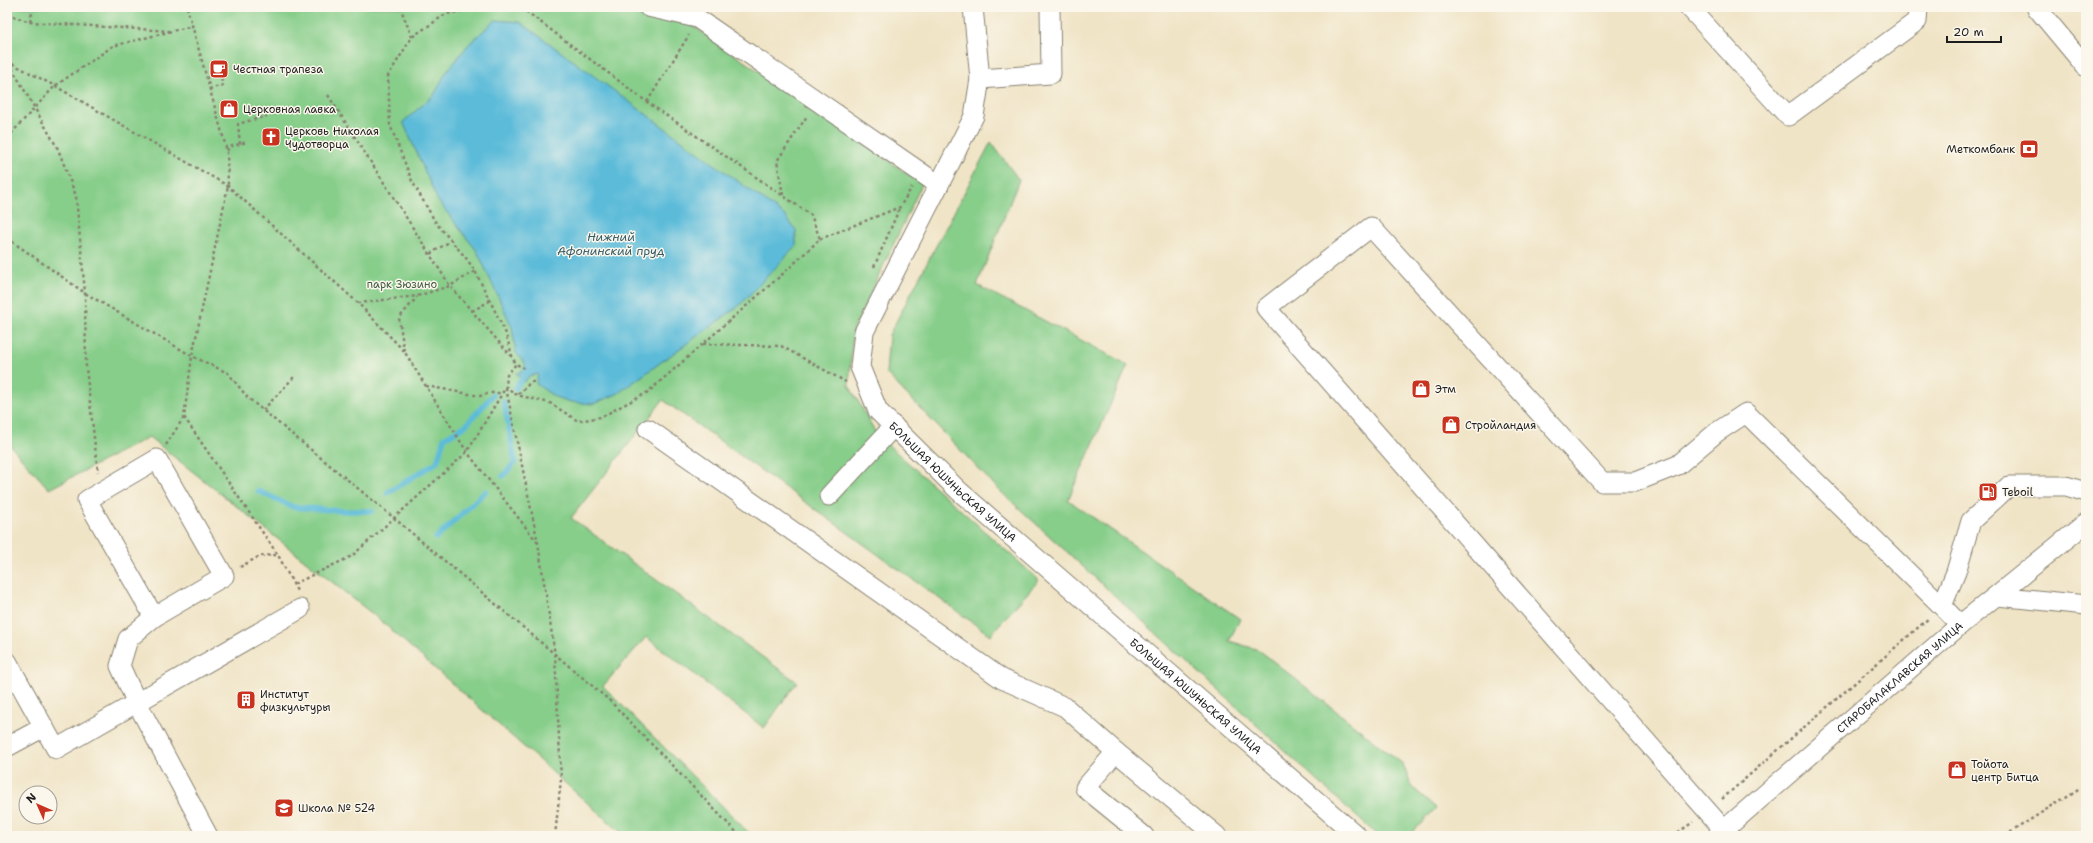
<svg xmlns="http://www.w3.org/2000/svg" width="2093" height="843" font-family="'Shantell Sans',sans-serif">
<style>
.green{fill:#87ce8a;stroke:#527553}
.water{fill:#5bbbd9;stroke:#3c6c7a}
.lines{fill:none;stroke-linecap:round;stroke-linejoin:round}
.stream{stroke:#5bbbd9;stroke-width:5.5}
.minor-casing{stroke:#868071;stroke-width:21}
.path{stroke:#868071;stroke-width:2.5;stroke-dasharray:3 3;stroke-linecap:butt}
.minor{stroke:#fff;stroke-width:19}
.labels{text-anchor:middle;dominant-baseline:central;stroke-width:3;stroke-linejoin:round;paint-order:stroke}
.poi-label{font-size:11px;fill:#1c1c1c;stroke:#fbf7ec;text-anchor:start}
.park-label{font-size:11px;fill:#415a42;stroke:#fbf7ec}
.street-label{font-size:11px;fill:#1c1c1c;stroke:#fbf7ec}
.water-label{font-size:12px;font-style:italic;fill:#355c68;stroke:#fbf7ec}
</style>
<rect width="100%" height="100%" fill="#fbf7ec"/>
<filter id="ink" filterUnits="userSpaceOnUse"><feTurbulence type="fractalNoise" baseFrequency=".025" numOctaves="2"/><feDisplacementMap in="SourceGraphic" scale="8" xChannelSelector="R" yChannelSelector="G"/><feConvolveMatrix kernelMatrix="1 2 1 2 8 2 1 2 1" color-interpolation-filters="sRGB"/></filter>
<filter id="wash" filterUnits="userSpaceOnUse"><feTurbulence type="fractalNoise" baseFrequency=".012" numOctaves="4" result="noise"/><feDisplacementMap in="SourceGraphic" scale="16" xChannelSelector="R" yChannelSelector="G"/><feGaussianBlur stdDeviation="0.9" result="paint"/><feColorMatrix in="noise" values="0 0 0 0 0 0 0 0 0 0 0 0 0 0 0 0 0 1.4 0 .05"/><feComposite in="paint" operator="in"/></filter>
<g filter="url(#wash)">
<rect width="100%" height="100%" fill="#f0e4c6"/>
<g class="green">
<path d="M7 7H619L693 26 922 184 853 330 849 385 877 435 1039 580 990 635 663 400 571 518 797 682 764 728 646 637 603 686 752 836H625L380 620 149 437 49 489 7 442Z"/>
<path d="M991 142 1019 180 977 285 1128 365 1068 500 1240 619 1229 641 1259 650 1403 764 1412 787 1436 808 1409 836H1378L999 490 886 373 889 335Z"/>
</g>
<path class="water" d="M495 20 520 22 784 215 796 230V246L739 306 617 394 593 404 571 402 555 397 536 384 538 374 529 376 525 382 516 373 521 372 526 365 516 353 512 327 477 251 438 201 403 122 434 95 445 74 468 45Z"/>
<g class="lines">
<g class="stream">
<path d="M515 388 526 374"/>
<path d="M503 476 515 462 504 402"/>
<path d="M258 491 293 507 345 511H372"/>
<path d="M387 493 437 462 444 438 465 426 493 395"/>
<path d="M436 538 486 491"/>
</g>
</g>
</g>
<g filter="url(#ink)">
<g class="lines">
<defs>
<g id="minor">
<path d="M648 7 697 18 939 185"/>
<path id="s1" d="M973 7 980 79 974 116 864 332 860 367 878 411 959 491 1357 836"/>
<path d="M1689 7 1788 116 1917 21 1918 7"/>
<path d="M2036 7 2086 67"/>
<path d="M980 79 1051 74 1050 7"/>
<path d="M648 429 1002 679 1065 707 1116 752"/>
<path d="M157 459 224 576 154 617 87 500Z"/>
<path d="M829 496 894 426"/>
<path d="M1997 596 2086 605"/>
<path d="M1942 606 1956 572 1971 521 2009 486H2066L2086 492"/>
<path d="M154 617 128 639 120 666 137 703 208 836"/>
<path d="M7 661 56 749 300 609"/>
<path d="M7 747 44 727"/>
<path d="M1724 830 1266 308 1371 227 1602 482H1635L1678 465 1717 432 1746 413 1942 606 1960 625"/>
<path d="M1144 836 1085 788 1116 752 1217 836"/>
<path id="s2" d="M1717 836 1960 625 2086 523"/>
</g>
</defs>
<use href="#minor" class="minor-casing"/>
<g class="path">
<path d="M187 7 227 151 228 186 192 356 184 417 278 555 297 591"/>
<path d="M400 7 412 37"/>
<path d="M486 7 446 14 412 37 388 76 390 125 412 181 436 223 466 258 475 271 505 331 513 359 516 364 524 368"/>
<path d="M509 7 523 9 647 102 811 215 820 239 785 272 648 392 601 417 578 421 550 403 517 395 506 387 507 375 516 364"/>
<path d="M7 14 30 22 169 31"/>
<path d="M30 22 32 13"/>
<path d="M7 61 55 86 228 186 358 303 404 351 467 452 538 543"/>
<path d="M9 63 58 149 76 196 85 293 86 368 98 472"/>
<path d="M209 89 223 85 221 78"/>
<path d="M328 95 450 286 512 357"/>
<path d="M647 102 689 35"/>
<path d="M7 138 55 86 113 46 192 26"/>
<path d="M240 144 238 124 295 108"/>
<path d="M227 151 229 147 247 142"/>
<path d="M783 195 777 161 807 116"/>
<path d="M7 238 85 293 192 356 228 373 248 398 394 518 609 700 740 836"/>
<path d="M820 239 900 207 912 187"/>
<path d="M430 254 452 240"/>
<path d="M874 267 900 207"/>
<path d="M358 303 417 296 450 286 475 271"/>
<path d="M472 311 490 301"/>
<path d="M703 344 781 346 846 382"/>
<path d="M404 351 399 318 417 297"/>
<path d="M426 386 480 396 490 393H501"/>
<path d="M506 388 538 543 555 655 561 779 555 836"/>
<path d="M518 394 526 388 529 383 536 381"/>
<path d="M263 410 294 377"/>
<path d="M166 445 184 417"/>
<path d="M240 567 260 556 278 555"/>
<path d="M294 584 352 556 467 452 506 387"/>
<path d="M1722 799 1929 618"/>
<path d="M1673 836 1693 822"/>
<path d="M2005 836 2086 784"/>
</g>
<use href="#minor" class="minor"/>
</g>
</g>
<defs>
<symbol id="cafe-square" viewBox="-11 -11 22 22"><rect x="-9" y="-9" width="18" height="18" rx="4" fill="#c8321e" stroke="#fbf7ec"/><path d="M-5.5-4.5H6V0H3Q3 3.5 0 3.5H-2.5Q-5.5 3.5-5.5 0ZM3-3.2v2h1.7v-2ZM-6 4.5H4V6H-6Z" fill="#fff"/></symbol>
<symbol id="shop-square" viewBox="-11 -11 22 22"><rect x="-9" y="-9" width="18" height="18" rx="4" fill="#c8321e" stroke="#fbf7ec"/><path d="M-5-2.5h2.3a2.7 3.5 0 0 1 5.4 0H5L5.5 6h-11ZM-1.5-2.5h3a1.5 2.3 0 0 0-3 0Z" fill="#fff"/></symbol>
<symbol id="church-square" viewBox="-11 -11 22 22"><rect x="-9" y="-9" width="18" height="18" rx="4" fill="#c8321e" stroke="#fbf7ec"/><path d="M-1.2-6h2.4v3.5h3.3v2.4h-3.3V6h-2.4V-.1h-3.3v-2.4h3.3Z" fill="#fff"/></symbol>
<symbol id="bank-square" viewBox="-11 -11 22 22"><rect x="-9" y="-9" width="18" height="18" rx="4" fill="#c8321e" stroke="#fbf7ec"/><path d="M-6-4H6V4H-6ZM0-2.3a2.3 2.3 0 1 0 0 4.6a2.3 2.3 0 1 0 0-4.6Z" fill="#fff"/></symbol>
<symbol id="fuel-square" viewBox="-11 -11 22 22"><rect x="-9" y="-9" width="18" height="18" rx="4" fill="#c8321e" stroke="#fbf7ec"/><path d="M-5.5-6h7V0h2V4h1.3V-2.5L3-4.5l.8-.8L6-3V5H2.5V1h-1V6h-7ZM-4.2-4.7v3.2H.2V-4.7Z" fill="#fff"/></symbol>
<symbol id="building-square" viewBox="-11 -11 22 22"><rect x="-9" y="-9" width="18" height="18" rx="4" fill="#c8321e" stroke="#fbf7ec"/><path d="M-4-6H4V6H1V3H-1V6H-4ZM-2.5-4.3h1.7v1.8h-1.7ZM.8-4.3h1.7v1.8H.8ZM-2.5-1h1.7V.8h-1.7ZM.8-1h1.7V.8H.8Z" fill="#fff"/></symbol>
<symbol id="school-square" viewBox="-11 -11 22 22"><rect x="-9" y="-9" width="18" height="18" rx="4" fill="#c8321e" stroke="#fbf7ec"/><path d="M0-5L7-2L0 1L-7-2ZM-4 1L0 2.5L4 1V4Q0 6-4 4Z" fill="#fff"/></symbol>
</defs>
<g fill-rule="evenodd">
<use href="#cafe-square" x="208" y="58" width="22" height="22"/>
<use href="#shop-square" x="218" y="98" width="22" height="22"/>
<use href="#church-square" x="260" y="126" width="22" height="22"/>
<use href="#bank-square" x="2018" y="138" width="22" height="22"/>
<use href="#shop-square" x="1410" y="378" width="22" height="22"/>
<use href="#shop-square" x="1440" y="414" width="22" height="22"/>
<use href="#fuel-square" x="1977" y="481" width="22" height="22"/>
<use href="#building-square" x="235" y="689" width="22" height="22"/>
<use href="#shop-square" x="1946" y="759" width="22" height="22"/>
<use href="#school-square" x="273" y="797" width="22" height="22"/>
</g>
<g class="labels">
<g class="poi-label">
<text x="233" y="69">Честная трапеза</text>
<text x="243" y="109">Церковная лавка</text>
<text x="285" y="131">Церковь Николая<tspan x="285" dy="13">Чудотворца</tspan></text>
<text x="2015" y="149" text-anchor="end">Меткомбанк</text>
<text x="1435" y="389">Этм</text>
<text x="1465" y="425">Стройландия</text>
<text x="2002" y="492">Teboil</text>
<text x="260" y="694">Институт<tspan x="260" dy="13">физкультуры</tspan></text>
<text x="1971" y="764">Тойота<tspan x="1971" dy="13">центр Битца</tspan></text>
<text x="298" y="808">Школа № 524</text>
</g>
<g class="park-label">
<text x="402" y="284">парк Зюзино</text>
</g>
<g class="street-label">
<text stroke="none"><textPath href="#s1" startOffset="538">БОЛЬШАЯ ЮШУНЬСКАЯ УЛИЦА</textPath></text>
<text stroke="none"><textPath href="#s2" startOffset="242">СТАРОБАЛАКЛАВСКАЯ УЛИЦА</textPath></text>
<text stroke="none"><textPath href="#s1" startOffset="862">БОЛЬШАЯ ЮШУНЬСКАЯ УЛИЦА</textPath></text>
</g>
<g class="water-label">
<text x="611" y="237">Нижний<tspan x="611" dy="14">Афонинский пруд</tspan></text>
</g>
</g>
<rect width="2093" height="843" fill="none" stroke="#fbf7ec" stroke-width="24"/>
<g transform="translate(38 805) rotate(315)"><circle r="19" fill="#fbf7ec" stroke="#a29f99"/>
<path d="M0-3L7 15L0 10L-7 15Z" fill="#c8321e"/>
<text y="-6" font-size="11" font-weight="bold" text-anchor="middle" fill="#1c1c1c">N</text>
</g>
<path d="M1947 36v6h54v-6" fill="none" stroke="#1c1c1c" stroke-width="2"/>
<text x="1953" y="36" font-size="12" fill="#1c1c1c" stroke="#fbf7ec" stroke-width="3" paint-order="stroke">20 m</text>
</svg>
